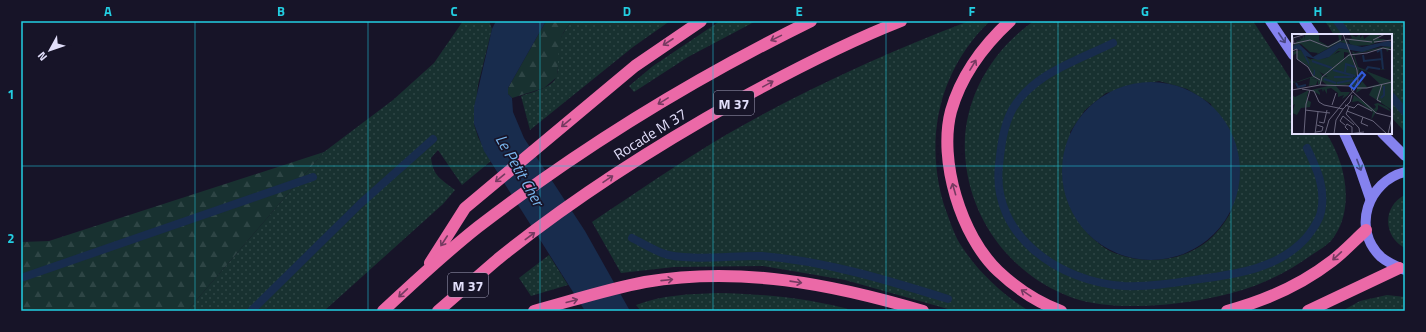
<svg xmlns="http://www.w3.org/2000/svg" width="1426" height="332" font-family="'Titillium Web',sans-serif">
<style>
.grass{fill:url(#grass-dots);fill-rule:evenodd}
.forest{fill:url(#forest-firs)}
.water{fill:#182c4d}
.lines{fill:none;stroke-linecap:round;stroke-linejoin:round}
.stream{stroke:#182c4d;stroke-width:8}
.secondary{stroke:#8582ef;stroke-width:10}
.highway{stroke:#eb69a7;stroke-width:12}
.oneway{stroke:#763a61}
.oneway2{stroke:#484682}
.grid{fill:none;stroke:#23cee2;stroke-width:1;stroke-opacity:0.55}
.labels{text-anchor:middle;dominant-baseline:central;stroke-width:3.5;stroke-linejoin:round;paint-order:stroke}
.shield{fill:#171428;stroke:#a5a2bc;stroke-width:1}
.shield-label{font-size:14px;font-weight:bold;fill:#e2dffb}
.street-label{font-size:15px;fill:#e2dffb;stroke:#171428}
.water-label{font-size:16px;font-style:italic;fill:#7ab7ee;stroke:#171428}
.inset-river{fill:none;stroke:#182c4d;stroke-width:2}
.inset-road{fill:none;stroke:#68657c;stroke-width:1}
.view{fill:#315cdc;fill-opacity:0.15;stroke:#315cdc;stroke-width:2}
.inset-edge{fill:none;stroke:#e2dffb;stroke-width:2}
.neatline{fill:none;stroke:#23cee2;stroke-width:1.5}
.grid-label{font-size:13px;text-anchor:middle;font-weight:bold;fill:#23cee2}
</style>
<defs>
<pattern id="grass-dots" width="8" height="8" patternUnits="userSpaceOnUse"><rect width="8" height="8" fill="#183130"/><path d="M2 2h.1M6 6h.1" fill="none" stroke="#2e4545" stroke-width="1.8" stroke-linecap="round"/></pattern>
<pattern id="forest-firs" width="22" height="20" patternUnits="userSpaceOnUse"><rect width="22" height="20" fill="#183130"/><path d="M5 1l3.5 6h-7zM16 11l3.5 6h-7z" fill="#2e4545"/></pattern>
</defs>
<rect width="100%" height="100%" fill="#171428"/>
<g class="grass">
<path d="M463 21H489L492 29 478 85 474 124 478 137 491 161 462 185 438 150 431 158C433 176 441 179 455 190L443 204 324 311H187L324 152 393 100 434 63Z"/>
<path d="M572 21H670L633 47 530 130 521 96C532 92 544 90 553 82 561 74 556 62 557 52 558 40 565 29 572 21Z"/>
<path d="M720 21H756L688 57 634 92 629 86 653 66Z"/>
<path d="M969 21H990C939 70 924 138 944 205 949 218 953 232 960 244 978 272 1002 294 1029 311H955L845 280 763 266 674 267 621 273 592 222C635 193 679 163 724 136 802 91 885 53 969 21Z"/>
<path d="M1034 21H1253L1293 83V133H1326C1346 163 1356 210 1331 241 1326 246 1319 250 1313 254 1292 269 1272 280 1248 288 1201 304 1120 314 1073 298 1011 276 968 218 965 153 962 100 992 50 1034 21ZM1159 81 1187 89 1211 104 1232 211C1227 218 1222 227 1216 233 1190 262 1144 267 1110 251 1102 247 1095 240 1088 234L1070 132 1085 110 1106 93Z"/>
<path d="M1325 21H1405V132L1391 117V35H1334Z"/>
<path d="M1405 195V248C1383 237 1382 206 1405 195Z"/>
<path d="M549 255 568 285 531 296 519 278Z"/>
<path d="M717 293C764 294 809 298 855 311H641L636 305C662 295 689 294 717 293Z"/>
<path d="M1387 295 1405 297V311H1342L1360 301Z"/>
</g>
<g class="forest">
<path d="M546 21H572C554 40 560 54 557 77L544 88 512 98 508 94V88Z"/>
<path d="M324 152 187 311H21V242L49 241Z"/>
</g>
<g class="water">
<path d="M496 21H546L508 88V94L512 98 513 112 524 138 585 231 630 311H585L484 151 474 124V107L492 29Z"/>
<circle cx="1151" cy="171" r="89"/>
</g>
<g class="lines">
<g class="stream">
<path d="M1337 21 1347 35"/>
<path d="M1113 43C1078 60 1032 74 1012 110 1003 127 1001 147 999 165 991 236 1060 282 1124 286 1149 287 1174 283 1200 279 1238 274 1279 268 1306 238 1312 230 1319 222 1321 212 1326 188 1317 169 1307 148"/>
<path d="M1391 96 1405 112"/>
<path d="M632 238C642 243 652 249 662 253 685 262 735 255 762 256 825 261 887 280 948 299"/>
<path d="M21 278 313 177"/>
<path d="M251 311 360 204 433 139"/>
</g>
<g class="secondary">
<path d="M1270 21 1293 55"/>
<path d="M1304 21 1314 35"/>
<path d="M1344 133 1359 166 1370 198"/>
<path d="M1382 133 1405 156"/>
<path d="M1405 172C1368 181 1351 229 1381 257 1388 263 1396 266 1405 270"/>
</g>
<g class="highway">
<path d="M1010 21C984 45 961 76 951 111 938 160 961 236 998 271 1016 288 1037 302 1061 311"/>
<path d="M430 263 465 208 635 66 701 21"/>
<path d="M383 311C414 282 445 253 478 227 582 147 693 79 811 21"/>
<path d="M438 311C458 294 478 276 498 259 572 199 654 147 738 100 791 71 845 43 901 21"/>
<path d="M534 311C571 301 608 289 645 282 740 266 832 284 923 311"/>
<path d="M1227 311C1264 301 1301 285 1332 261 1344 252 1355 240 1366 230"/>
<path d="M1308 311 1399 268"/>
</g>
</g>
<defs><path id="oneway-shaft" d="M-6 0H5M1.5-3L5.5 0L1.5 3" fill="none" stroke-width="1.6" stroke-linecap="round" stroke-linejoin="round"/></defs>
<g class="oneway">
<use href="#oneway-shaft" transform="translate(776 38) rotate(154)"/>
<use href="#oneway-shaft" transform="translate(668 42) rotate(147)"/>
<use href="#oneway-shaft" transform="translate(973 65) rotate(-59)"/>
<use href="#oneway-shaft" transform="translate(768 84) rotate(-29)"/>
<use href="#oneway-shaft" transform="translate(663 101) rotate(149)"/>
<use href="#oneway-shaft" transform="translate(566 123) rotate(140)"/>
<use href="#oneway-shaft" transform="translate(500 178) rotate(140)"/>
<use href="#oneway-shaft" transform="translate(608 179) rotate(-34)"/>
<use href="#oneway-shaft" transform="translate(954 189) rotate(-106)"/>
<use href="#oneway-shaft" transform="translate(530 236) rotate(-37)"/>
<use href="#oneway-shaft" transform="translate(444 241) rotate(123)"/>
<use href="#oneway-shaft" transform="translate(1337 256) rotate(137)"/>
<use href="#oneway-shaft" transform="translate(667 280) rotate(-6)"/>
<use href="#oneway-shaft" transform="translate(796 282) rotate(8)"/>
<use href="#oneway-shaft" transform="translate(403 293) rotate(137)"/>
<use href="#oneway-shaft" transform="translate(1026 293) rotate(-146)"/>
<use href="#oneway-shaft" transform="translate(572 301) rotate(-15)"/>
</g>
<g class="oneway2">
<use href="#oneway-shaft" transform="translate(1282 38) rotate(56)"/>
<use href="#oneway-shaft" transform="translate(1359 165) rotate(69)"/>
</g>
<path class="grid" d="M195 21V311M368 21V311M540 21V311M713 21V311M886 21V311M1058 21V311M1231 21V311M21 166H1405"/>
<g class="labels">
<g class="shield">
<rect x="714" y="91" width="40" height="24" rx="3"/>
<rect x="448" y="273" width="40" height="24" rx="3"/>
</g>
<g class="shield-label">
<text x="734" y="103">M 37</text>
<text x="468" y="285">M 37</text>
</g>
<g class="street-label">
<text transform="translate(650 134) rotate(-32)">Rocade M 37</text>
</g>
<g class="water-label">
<text transform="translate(520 170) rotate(60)">Le Petit Cher</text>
</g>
</g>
<g transform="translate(1292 34)">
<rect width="100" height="100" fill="#171428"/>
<path d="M0 0 5 7 9 6 7 2 10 5 12 1 13 5V0H27V7L36 12 47 6 46 0H50L49 7 54 5 57 10 48 8 24 21 26 19 18 18 9 10 0 12 5 8ZM58 0 64 3 68 0V4L71 1 72 5 79 0H93L86 2 87 5H94L78 11 63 12 58 10 56 5 60 4ZM90 13 98 12 100 16 98 14 95 18 94 14 62 20 66 33 74 36 76 33 90 35 89 18 91 35 94 36 77 34 74 37 100 47V76L77 61 81 53 70 55 64 59 67 45 68 51 70 47 75 53 88 50 75 38 67 35 69 46 68 44 60 17 63 19ZM47 14 58 16V19L46 17 37 25 65 35 64 53 59 52 54 43 63 44 60 43H36L26 37 22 38V41L28 45 19 44 26 46 24 51 17 52 18 44 6 48 0 49V47L4 48 21 42 16 32 5 25V19L0 22V18L9 16 17 28 19 25 35 24Z" fill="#183130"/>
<path d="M26 36 31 42 42 44 53 42 61 44 55 43 53 51 44 52 49 58H58L56 61 50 65 52 61 46 63V59L39 54 35 55V60L32 55 31 58 30 55 26 56 28 59V61L19 56 36 52 30 47 26 51V46L19 44 28 45 22 42 23 37ZM17 56 15 62V66L19 68 18 73 9 74 5 81 0 79 3 70 0 72V61L3 63ZM62 61 82 75 84 73 82 70 86 69 95 73 100 78 86 71V75L79 86 81 78 66 67 60 68Z" fill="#183130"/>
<path d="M49 17H52V26L57 19H55H58L63 33 64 40 56 43 61 45 58 50 53 51H38V48L32 45 36 42 26 36 23 38 12 21 19 26H30Z" fill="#183130"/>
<path d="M96 7 100 8V13L89 12 70 18 47 14 37 23 26 26 14 22 17 28V32L23 36V41L21 42 22 36 17 31 9 16 0 15V12L7 10 21 23 48 8 70 13Z" fill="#182c4d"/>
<path class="inset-river" d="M85 18 89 15 90 25M71 21 72 27 90 25 91 35M20 27 40 34M41 36 63 42M74 36 76 33 88 35M53 38 54 30 63 33M42 43H61M32 45 44 49M4 49 6 53 14 51M45 49 61 46M89 64 92 61V52"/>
<path class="inset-road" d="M54 5 80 8M81 6 93 0M82 8 100 6M0 10 18 6 36 13 49 6M2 10 1 4 14 0M0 17 5 15V25L16 33 21 42 28 46M28 51 30 43 57 21 75 19 91 14 100 16M59 53 60 57 84 79 100 83M65 54H75L100 48M10 55 22 57 27 68 32 71 51 75M0 56 28 51 59 52M89 68 85 66 90 50M40 71 44 59M53 71 62 74 66 70 80 77M57 73 54 80 67 94 68 100M51 75 58 68 60 61M13 76 38 79M55 77 81 87 95 100M71 83 69 89 76 92M27 88 32 89 35 76M53 91 48 87 51 82 62 91M56 96 53 93 55 90 60 93V100M24 98 30 97 31 93 25 91M12 100 14 70 18 56M23 100 26 78M33 100 37 86 62 56 66 47 65 36 51 0M42 100 44 86 51 75M57 100 72 98M96 100 100 83"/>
<path class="view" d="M70 38 73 41 62 55 58 52Z"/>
<rect width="100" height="100" class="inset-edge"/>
</g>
<rect width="1426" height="332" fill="none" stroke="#171428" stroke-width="44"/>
<g transform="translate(50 50) rotate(230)" stroke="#171428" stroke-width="3" paint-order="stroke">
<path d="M0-3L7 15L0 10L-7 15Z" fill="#e2dffb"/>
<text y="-6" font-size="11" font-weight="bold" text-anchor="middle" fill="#e2dffb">N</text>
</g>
<rect x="22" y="22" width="1382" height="288" class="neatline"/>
<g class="grid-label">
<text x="108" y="16">A</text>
<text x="281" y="16">B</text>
<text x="454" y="16">C</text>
<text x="627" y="16">D</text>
<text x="799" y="16">E</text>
<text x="972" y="16">F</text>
<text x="1145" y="16">G</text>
<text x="1318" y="16">H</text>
<text x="11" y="99">1</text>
<text x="11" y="243">2</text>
</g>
</svg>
